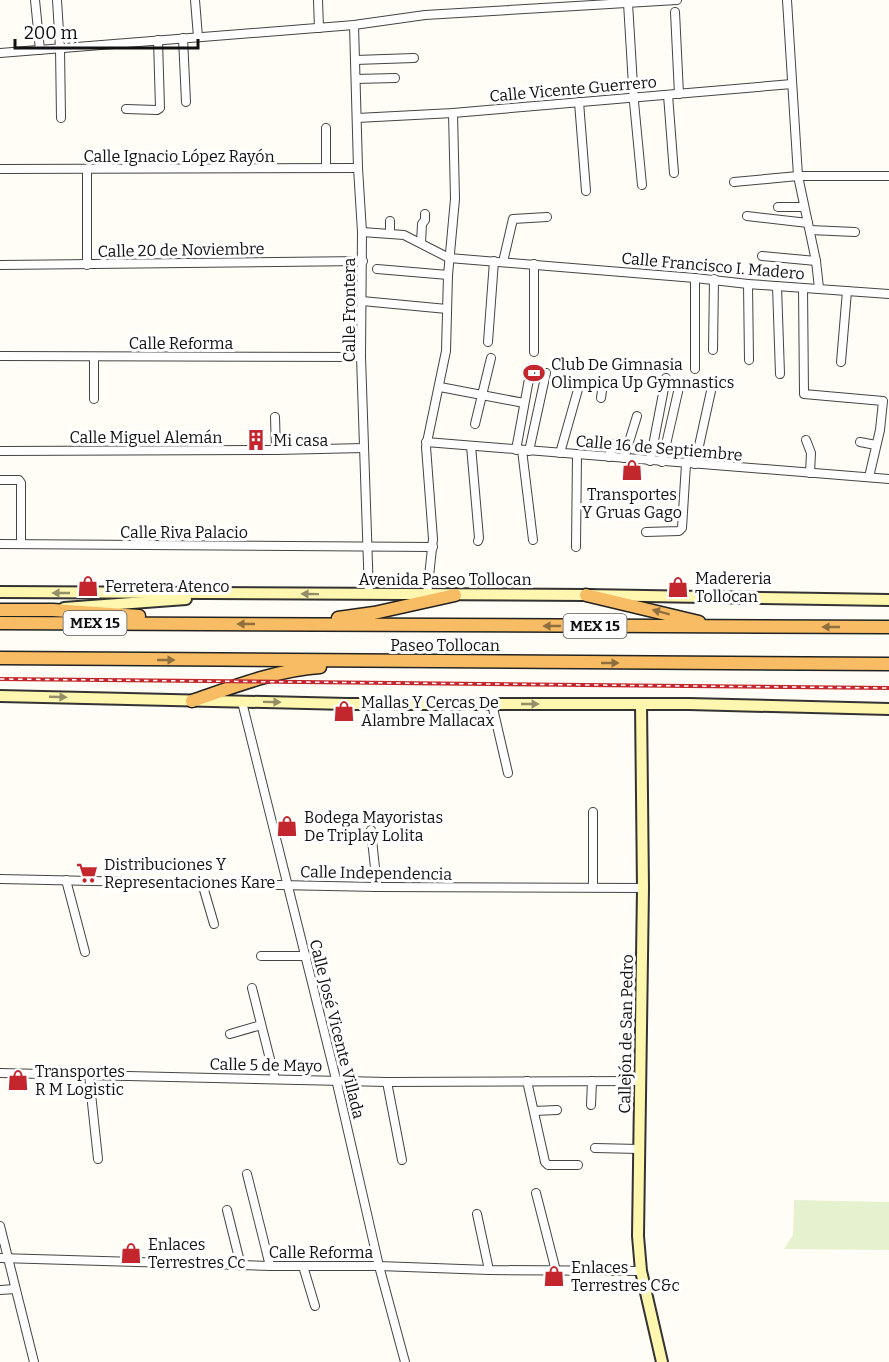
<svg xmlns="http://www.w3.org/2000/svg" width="889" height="1362" font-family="Bitter,serif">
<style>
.pitch{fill:#e6f2cf}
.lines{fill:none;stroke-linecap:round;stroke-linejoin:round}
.minor-casing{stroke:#444;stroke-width:10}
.secondary-casing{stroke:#333;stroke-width:14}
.trunk-casing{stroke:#222;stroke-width:15}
.minor{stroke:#fff;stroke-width:8}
.secondary{stroke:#fff6b0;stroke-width:10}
.trunk{stroke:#f7bc64;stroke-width:12}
.rail-casing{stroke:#c4262e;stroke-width:4}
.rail{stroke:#fff;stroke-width:1.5;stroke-dasharray:4.5;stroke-linecap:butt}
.oneway{fill:#948f68}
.oneway2{fill:#906f3f}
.labels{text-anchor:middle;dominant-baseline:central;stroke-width:6;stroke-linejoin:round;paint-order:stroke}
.shield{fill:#fff;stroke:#585858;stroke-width:1.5}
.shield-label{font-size:15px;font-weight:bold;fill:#111}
.street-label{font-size:16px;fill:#111;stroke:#fff}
.poi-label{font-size:16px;fill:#111;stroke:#fff;text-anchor:start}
</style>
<rect width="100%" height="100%" fill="#fffdf5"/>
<path class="pitch" d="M794 1200 889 1202V1250L784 1249 793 1235Z"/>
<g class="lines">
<defs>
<g id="minor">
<path d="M35 0 40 50"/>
<path d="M57 0 60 48 61 118"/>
<path d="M195 0 198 37"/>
<path d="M318 0 319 28"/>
<path d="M787 0 798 176 816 261 819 288"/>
<path d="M628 3 634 102 642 185"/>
<path d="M675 12 679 94"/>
<path d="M354 25 358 168 362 232 361 357 369 594"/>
<path d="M183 38 186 102"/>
<path d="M0 53 354 25 425 15 677 0"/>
<path d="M355 60 414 58"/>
<path d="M356 79 395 78"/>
<path d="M668 95 674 173"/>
<path d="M579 102 586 191"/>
<path d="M126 109 157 110 160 108 158 40"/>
<path d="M357 118 453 113 792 84"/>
<path d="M326 128V168"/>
<path d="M0 169 358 168"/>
<path d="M87 170V265"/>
<path d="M734 182 798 176H889"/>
<path d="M778 207H804"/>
<path d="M747 216 808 223"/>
<path d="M390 221V233"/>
<path d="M810 230 855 232"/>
<path d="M362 232 404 235 449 258 695 278 748 284 889 294"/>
<path d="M421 243 422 224 425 220V214"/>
<path d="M762 256 816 261"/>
<path d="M503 262 513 219 547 217"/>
<path d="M0 265 363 261"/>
<path d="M377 269 448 275"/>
<path d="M695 278V369"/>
<path d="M748 284 749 360"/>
<path d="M777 286 780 374"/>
<path d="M803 288 804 394 883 401 880 430 869 477"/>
<path d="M362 301 447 309"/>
<path d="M488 342 494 261"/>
<path d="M713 350 714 279"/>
<path d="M534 352V264"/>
<path d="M0 356 361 357"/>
<path d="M94 357V399"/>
<path d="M841 362 847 291"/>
<path d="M440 387 524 403"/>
<path d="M601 398 603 383"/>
<path d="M275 417 276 450"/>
<path d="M475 424 491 358"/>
<path d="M806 440 811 453 810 473"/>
<path d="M426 442 889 479"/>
<path d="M860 442 876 445"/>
<path d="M471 446 479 538 478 541"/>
<path d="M516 450 531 368"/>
<path d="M522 450 533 540"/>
<path d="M0 451 276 450 364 448"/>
<path d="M529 451 546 373"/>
<path d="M560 453 579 386 585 382 612 384"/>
<path d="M609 457 613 444"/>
<path d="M624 458 637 416"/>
<path d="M650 461 666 378"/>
<path d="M662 462 680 383"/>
<path d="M695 464 711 391"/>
<path d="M1 480H19L21 483V544"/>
<path d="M646 532 679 531 682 528 686 464"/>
<path d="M0 544 433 547"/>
<path d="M576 547 577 455"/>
<path d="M427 595 433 539 426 447 446 351 448 275 455 199 453 113"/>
<path d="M242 702 336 1079 379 1266 405 1362"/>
<path d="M492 704 508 773"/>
<path d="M371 830 377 887"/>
<path d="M0 879 377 887 643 888"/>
<path d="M66 880 85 952"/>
<path d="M202 883 214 924"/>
<path d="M593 887V812"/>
<path d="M261 956H306"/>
<path d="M252 988 275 1079"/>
<path d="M230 1034 261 1025"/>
<path d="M0 1073 387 1082 640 1081"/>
<path d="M89 1075 98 1159"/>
<path d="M527 1081 545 1162 548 1165H578"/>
<path d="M387 1082 402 1160"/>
<path d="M591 1105 592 1081"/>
<path d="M534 1111 557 1110"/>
<path d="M595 1148 639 1149"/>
<path d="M247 1174 270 1266"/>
<path d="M536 1193 556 1271"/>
<path d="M227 1210 241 1266"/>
<path d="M477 1214 489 1270"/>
<path d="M0 1226 34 1362"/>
<path d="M0 1258 270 1266H379L489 1270 641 1271"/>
<path d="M303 1266 315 1306"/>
<path d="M0 1290 15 1289"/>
</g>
<g id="secondary">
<path d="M0 592 586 595 889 600"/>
<path d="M64 608 186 599"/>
<path d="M0 696 348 704H689L889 709"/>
<path d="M641 704 643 888 638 1236 641 1271 662 1362"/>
</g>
<g id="trunk">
<path d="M586 595 699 622"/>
<path d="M0 610H53L139 616"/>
<path d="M338 618 374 613 455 595"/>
<path d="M0 623 889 627"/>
<path d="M0 658 889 664"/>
<path d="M192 701C233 687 276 670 320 667"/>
</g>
</defs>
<use href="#minor" class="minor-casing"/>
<use href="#secondary" class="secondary-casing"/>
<use href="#trunk" class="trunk-casing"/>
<use href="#minor" class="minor"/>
<use href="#secondary" class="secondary"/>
<use href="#trunk" class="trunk"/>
<defs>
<path id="rail" d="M0 679 889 688"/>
</defs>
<use href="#rail" class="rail-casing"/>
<use href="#rail" class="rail"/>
</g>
<defs><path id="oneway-solid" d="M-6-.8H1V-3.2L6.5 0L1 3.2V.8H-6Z" transform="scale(1.5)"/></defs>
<g class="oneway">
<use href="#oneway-solid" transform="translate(61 593) rotate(-180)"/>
<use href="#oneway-solid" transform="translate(310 594) rotate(-179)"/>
<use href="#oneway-solid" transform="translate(58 697) rotate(2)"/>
<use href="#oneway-solid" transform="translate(272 702) rotate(1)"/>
<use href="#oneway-solid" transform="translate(530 704)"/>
</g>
<g class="oneway2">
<use href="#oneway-solid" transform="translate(661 612) rotate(-165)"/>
<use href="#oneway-solid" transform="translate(246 624) rotate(-180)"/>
<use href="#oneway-solid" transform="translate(552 626) rotate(-180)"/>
<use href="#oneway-solid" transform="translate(831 627) rotate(-180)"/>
<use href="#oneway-solid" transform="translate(166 660)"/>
<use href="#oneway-solid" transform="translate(610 663)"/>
</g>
<defs>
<symbol id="stadium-bare" viewBox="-9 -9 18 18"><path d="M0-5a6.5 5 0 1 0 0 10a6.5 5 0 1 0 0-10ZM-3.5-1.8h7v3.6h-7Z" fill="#c4262e" stroke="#fff" stroke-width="2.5" paint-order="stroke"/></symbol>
<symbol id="building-bare" viewBox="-9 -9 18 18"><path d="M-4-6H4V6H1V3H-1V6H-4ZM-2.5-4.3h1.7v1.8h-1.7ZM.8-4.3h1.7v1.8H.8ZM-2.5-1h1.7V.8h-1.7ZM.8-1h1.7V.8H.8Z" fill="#c4262e" stroke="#fff" stroke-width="2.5" paint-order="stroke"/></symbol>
<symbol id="shop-bare" viewBox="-9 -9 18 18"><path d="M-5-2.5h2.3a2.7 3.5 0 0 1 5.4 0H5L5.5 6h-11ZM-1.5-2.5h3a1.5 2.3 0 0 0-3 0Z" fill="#c4262e" stroke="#fff" stroke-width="2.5" paint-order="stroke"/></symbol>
<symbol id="supermarket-bare" viewBox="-9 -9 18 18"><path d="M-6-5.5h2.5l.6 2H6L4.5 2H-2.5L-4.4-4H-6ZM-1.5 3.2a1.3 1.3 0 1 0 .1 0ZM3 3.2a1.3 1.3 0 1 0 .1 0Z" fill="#c4262e" stroke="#fff" stroke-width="2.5" paint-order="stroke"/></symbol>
</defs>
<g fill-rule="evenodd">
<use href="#stadium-bare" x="519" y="358" width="30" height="30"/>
<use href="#building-bare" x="241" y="425" width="30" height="30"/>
<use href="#shop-bare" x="617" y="455" width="30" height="30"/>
<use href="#shop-bare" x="73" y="571" width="30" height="30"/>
<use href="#shop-bare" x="663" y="572" width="30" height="30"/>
<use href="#shop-bare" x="329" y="696" width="30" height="30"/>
<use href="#shop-bare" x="272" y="811" width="30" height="30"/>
<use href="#supermarket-bare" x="72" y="858" width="30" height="30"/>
<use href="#shop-bare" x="3" y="1065" width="30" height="30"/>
<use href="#shop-bare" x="116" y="1238" width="30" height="30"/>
<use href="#shop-bare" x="539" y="1261" width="30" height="30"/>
</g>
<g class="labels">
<g class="shield">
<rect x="63.5" y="611" width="63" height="24" rx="4.5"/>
<rect x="563.5" y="614" width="63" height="24" rx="4.5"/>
</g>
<g class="shield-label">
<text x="95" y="623">MEX 15</text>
<text x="595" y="626">MEX 15</text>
</g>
<g class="street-label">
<text transform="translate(573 89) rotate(-5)">Calle Vicente Guerrero</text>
<text x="179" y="156">Calle Ignacio López Rayón</text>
<text transform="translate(181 250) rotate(-1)">Calle 20 de Noviembre</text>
<text transform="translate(713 266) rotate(5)">Calle Francisco I. Madero</text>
<text transform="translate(349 310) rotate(-90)">Calle Frontera</text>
<text x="181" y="343">Calle Reforma</text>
<text x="146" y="437">Calle Miguel Alemán</text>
<text transform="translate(659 448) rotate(5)">Calle 16 de Septiembre</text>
<text x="184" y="532">Calle Riva Palacio</text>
<text x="445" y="579">Avenida Paseo Tollocan</text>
<text x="445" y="645">Paseo Tollocan</text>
<text transform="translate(376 873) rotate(1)">Calle Independencia</text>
<text transform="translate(337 1029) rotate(76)">Calle José Vicente Villada</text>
<text transform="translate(626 1034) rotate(-89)">Callejón de San Pedro</text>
<text transform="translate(266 1065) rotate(1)">Calle 5 de Mayo</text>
<text x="321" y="1252">Calle Reforma</text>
</g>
<g class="poi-label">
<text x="551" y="364">Club De Gimnasia<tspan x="551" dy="18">Olimpica Up Gymnastics</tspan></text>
<text x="273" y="440">Mi casa</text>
<text x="632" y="494" text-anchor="middle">Transportes<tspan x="632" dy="18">Y Gruas Gago</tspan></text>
<text x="695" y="578">Madereria<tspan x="695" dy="18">Tollocan</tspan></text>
<text x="105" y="586">Ferretera Atenco</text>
<text x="361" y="702">Mallas Y Cercas De<tspan x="361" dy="18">Alambre Mallacax</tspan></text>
<text x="304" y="817">Bodega Mayoristas<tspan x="304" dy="18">De Triplay Lolita</tspan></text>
<text x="104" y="864">Distribuciones Y<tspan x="104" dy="18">Representaciones Kare</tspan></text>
<text x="35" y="1071">Transportes<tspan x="35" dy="18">R M Logistic</tspan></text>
<text x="148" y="1244">Enlaces<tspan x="148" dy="18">Terrestres Cc</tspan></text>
<text x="571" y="1267">Enlaces<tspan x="571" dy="18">Terrestres C&amp;c</tspan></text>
</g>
</g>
<path d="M15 39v9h183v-9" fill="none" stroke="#111111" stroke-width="3"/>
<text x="24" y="39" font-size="18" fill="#111111" stroke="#ffffff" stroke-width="4.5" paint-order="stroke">200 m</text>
</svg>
